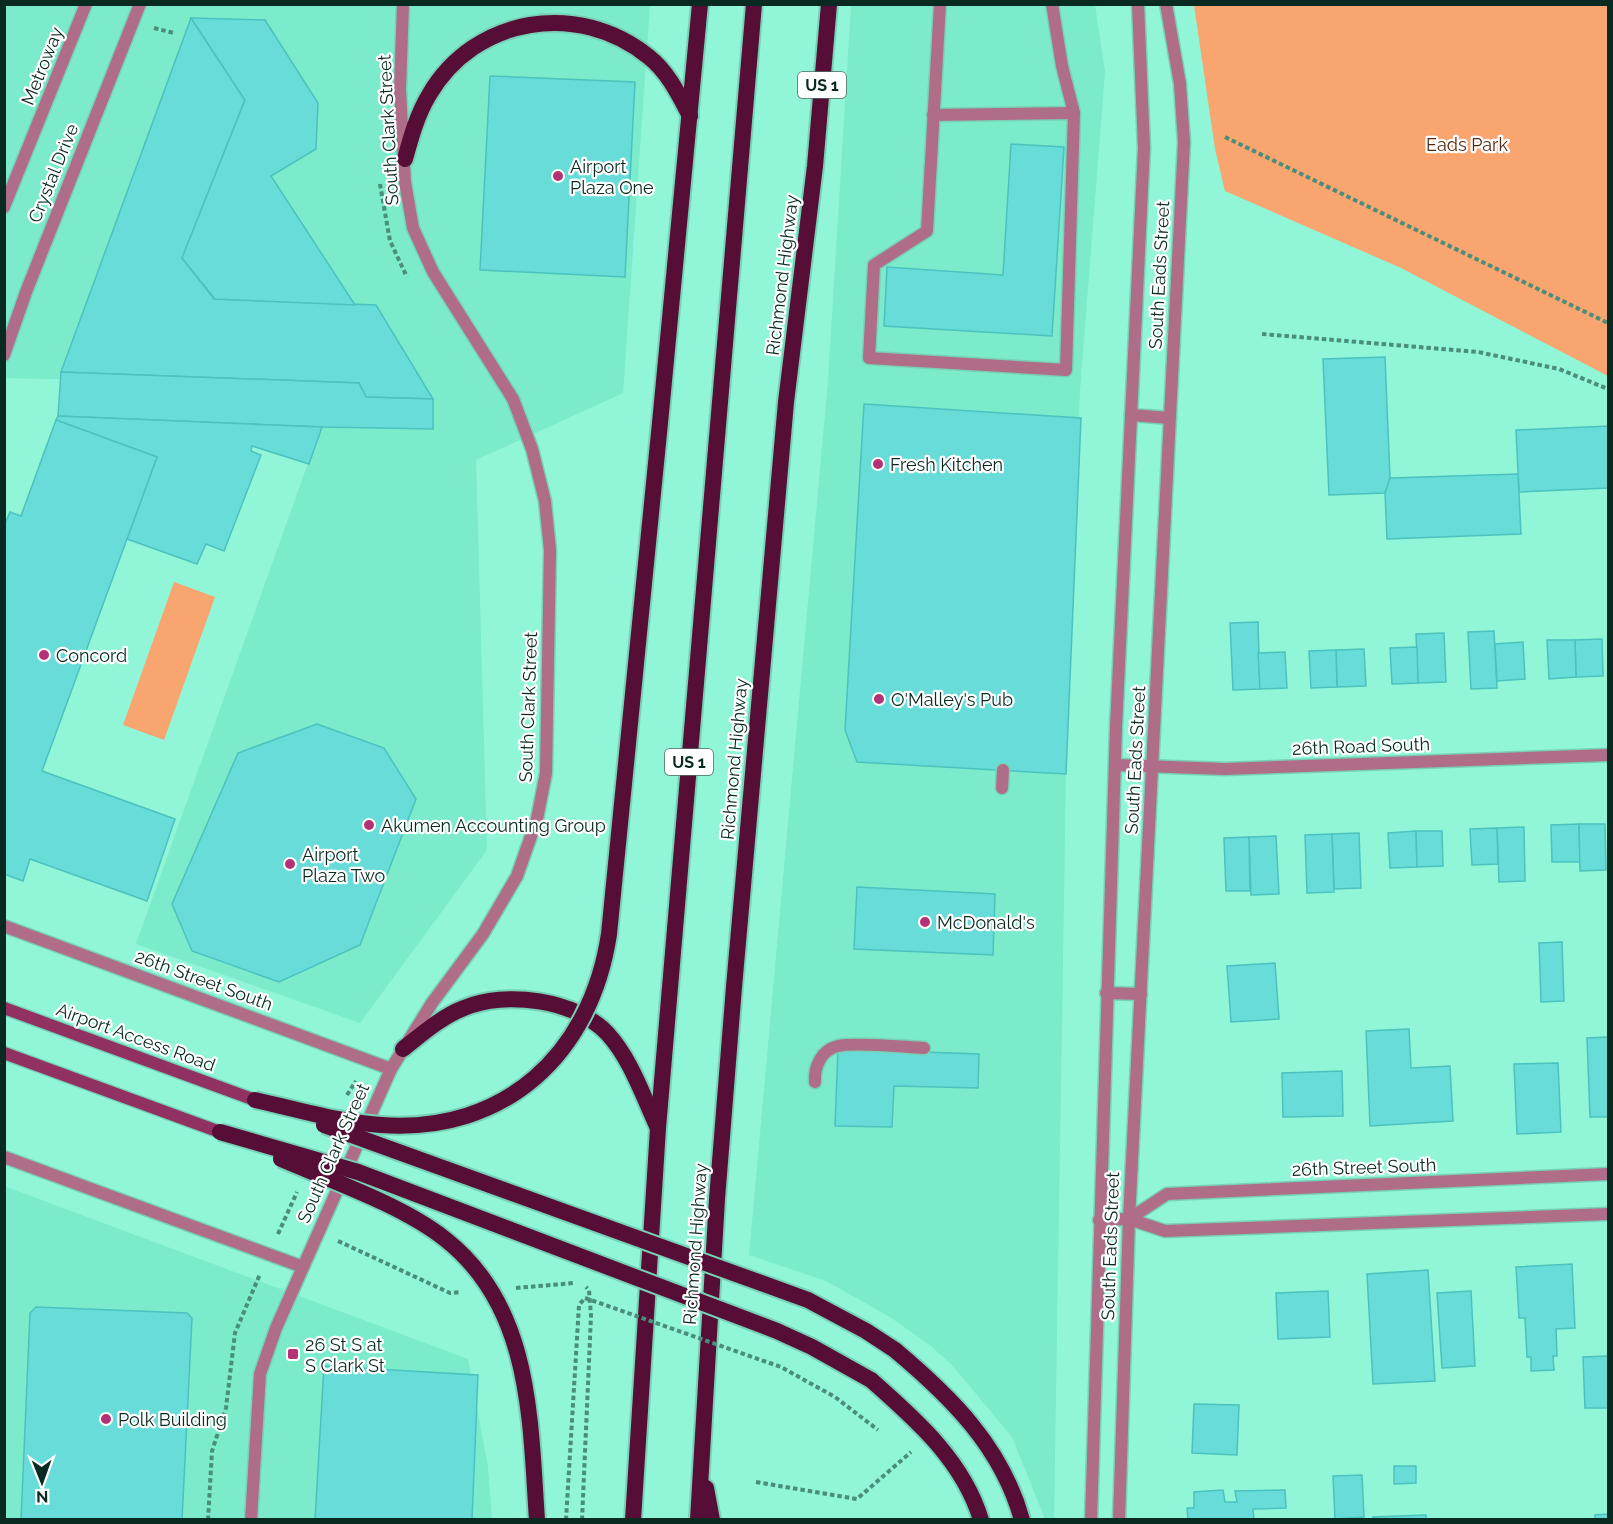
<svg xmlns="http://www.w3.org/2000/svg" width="1613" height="1524" font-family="Raleway,sans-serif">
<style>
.built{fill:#7bebcb}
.green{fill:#f9a570}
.building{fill:#68dcd8;stroke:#4bc2be;stroke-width:1.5}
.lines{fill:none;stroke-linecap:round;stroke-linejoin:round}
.service-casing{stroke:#78d1b6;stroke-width:15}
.minor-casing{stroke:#78d1b6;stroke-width:15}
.tertiary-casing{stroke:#78d1b6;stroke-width:15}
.secondary-casing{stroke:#78d1b6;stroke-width:15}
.trunk-casing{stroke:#78d1b6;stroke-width:20}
.path{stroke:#4a8d79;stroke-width:4;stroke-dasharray:4.5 3;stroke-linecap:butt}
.service{stroke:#af6d8a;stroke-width:12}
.minor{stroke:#af6d8a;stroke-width:12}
.tertiary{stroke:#af6d8a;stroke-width:12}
.secondary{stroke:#903162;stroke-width:12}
.trunk{stroke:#560e36;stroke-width:16}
.trunk-bridge-casing{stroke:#78d1b6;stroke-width:20;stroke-linecap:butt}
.path-bridge{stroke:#4a8d79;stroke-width:4;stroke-dasharray:4.5 3;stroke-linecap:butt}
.trunk-bridge{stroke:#560e36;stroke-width:16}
.poi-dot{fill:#b53177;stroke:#fff;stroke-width:2}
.labels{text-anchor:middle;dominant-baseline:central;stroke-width:4.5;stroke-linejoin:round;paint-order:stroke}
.shield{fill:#fff;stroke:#526a64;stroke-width:1.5}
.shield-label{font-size:16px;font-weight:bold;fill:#082a21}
.street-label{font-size:18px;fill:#082a21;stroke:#fff}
.park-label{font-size:18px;fill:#50290f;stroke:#fff}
.poi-label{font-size:18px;fill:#082a21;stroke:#fff;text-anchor:start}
</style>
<rect width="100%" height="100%" fill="#90f6d7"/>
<g class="built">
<path d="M4 5H650L623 393 476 460 487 850 360 1023 136 944 336 385 5 378Z"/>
<path d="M851 5H1095L1105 72 1080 390 1066 774 1054 1519H1045L1012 1437 953 1366 931 1346 890 1317 826 1281 749 1255 828 381Z"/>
<path d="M4 1186 468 1359 488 1467 492 1519H5Z"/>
</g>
<g class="green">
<path d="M1194 5H1608V376L1401 268 1225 191 1215 149Z"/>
<path d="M174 582 215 597 164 740 123 725Z"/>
</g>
<g class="building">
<path d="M191 18 245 100 182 258 214 299 376 305 433 399 366 397 359 383 61 372Z"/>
<path d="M191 18 265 20 318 103 316 149 271 176 355 305 215 299 182 258 245 100Z"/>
<path d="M490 76 635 82 625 277 480 270Z"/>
<path d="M1011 144 1064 147 1052 336 884 326 887 267 1003 275Z"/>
<path d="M1385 357 1390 478 1385 493 1329 495 1323 359Z"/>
<path d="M61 372 359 383 366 397 433 399V429L322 427 58 416Z"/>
<path d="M864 404 1081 418 1066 774 857 762 845 730Z"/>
<path d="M58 416 322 427 309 464 252 446 251 451 261 455 224 551 206 544 197 564 127 539 157 457 56 420Z"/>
<path d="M56 420 157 457 42 771 175 819 147 901 30 859 23 881 4 874V526L10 512 21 516Z"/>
<path d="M1608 426V488L1519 492 1516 430Z"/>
<path d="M1518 474 1521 534 1387 539 1385 493 1390 478Z"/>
<path d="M1258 622 1260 689 1233 690 1230 623Z"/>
<path d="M1494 631 1497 688 1471 689 1468 632Z"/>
<path d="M1444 633 1446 682 1418 683 1416 634Z"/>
<path d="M1602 639 1603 676 1576 677 1575 640Z"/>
<path d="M1547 640H1575L1576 677 1549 679Z"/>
<path d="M1523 642 1525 679 1497 681 1495 644Z"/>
<path d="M1417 647 1418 683 1392 684 1390 648Z"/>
<path d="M1364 649 1366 686 1337 687 1336 650Z"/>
<path d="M1336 650 1337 687 1311 688 1309 651Z"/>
<path d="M1285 652 1287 688 1260 689 1258 653Z"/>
<path d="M317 724 384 748 416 799 360 945 279 982 192 951 172 904 238 753Z"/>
<path d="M1579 824 1580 862H1552L1551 825Z"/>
<path d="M1579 824H1605L1606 870 1580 871Z"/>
<path d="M1524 827 1525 881 1499 882 1497 828Z"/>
<path d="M1497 828 1498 864 1472 865 1470 829Z"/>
<path d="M1416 831 1417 867 1390 868 1388 833Z"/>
<path d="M1416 831H1442L1443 866 1417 867Z"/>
<path d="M1359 833 1361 888 1334 889 1332 834Z"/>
<path d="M1332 834 1334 892 1307 893 1305 835Z"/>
<path d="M1276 836 1279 894 1251 895 1249 837Z"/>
<path d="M1249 837 1250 891H1226L1224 838Z"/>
<path d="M857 887 995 894 993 955 854 949Z"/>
<path d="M1562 942 1564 1001 1541 1002 1539 943Z"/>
<path d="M1275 963 1279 1019 1231 1022 1227 966Z"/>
<path d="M1409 1029 1411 1068 1450 1066 1453 1121 1370 1126 1366 1031Z"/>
<path d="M1608 1037V1117H1590L1587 1038Z"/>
<path d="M838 1049 979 1054 978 1088 894 1086 892 1127 835 1126Z"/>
<path d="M1558 1063 1561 1132 1517 1134 1514 1064Z"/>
<path d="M1342 1071 1343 1116 1283 1117 1282 1073Z"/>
<path d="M1572 1264 1575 1328 1556 1329 1557 1356H1553L1554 1370 1531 1371V1357H1527L1525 1318H1519L1516 1267Z"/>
<path d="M1428 1270 1435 1381 1373 1384 1367 1274Z"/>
<path d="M1328 1291 1330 1337 1278 1339 1276 1293Z"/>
<path d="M1471 1291 1475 1366 1442 1368 1437 1293Z"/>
<path d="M36 1307 187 1313 192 1318 182 1520H21L30 1313Z"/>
<path d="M1608 1356V1408H1585L1583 1357Z"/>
<path d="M324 1366 478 1375 472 1520H315Z"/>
<path d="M1194 1404 1239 1405 1237 1455 1192 1453Z"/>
<path d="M1394 1466H1416V1483L1394 1484Z"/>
<path d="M1362 1475 1364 1517 1335 1519 1333 1476Z"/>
<path d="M1223 1490 1225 1502H1237L1235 1491 1285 1490 1286 1508 1253 1509 1254 1520H1188L1187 1508H1194V1492Z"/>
<path d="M1608 1514V1520H1595V1515Z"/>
<path d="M1426 1515V1520H1374L1373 1517Z"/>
</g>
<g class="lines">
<defs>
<g id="service">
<path d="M940 4 927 231 874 265 869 358 1066 370 1074 113 1062 66 1052 4"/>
<path d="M933 115 1074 113"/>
<path d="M4 207 86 4"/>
<path d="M1002 788 1003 770"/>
<path d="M1106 993 1141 994"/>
<path d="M815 1082C814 1067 821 1050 838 1046 856 1042 903 1047 924 1048"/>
</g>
<g id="minor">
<path d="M1115 765 1225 769 1608 755"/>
<path d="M4 926 391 1069"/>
<path d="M4 1157 303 1267"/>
<path d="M1129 1219 1167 1194 1608 1174"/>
<path d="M1099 1220 1129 1219 1165 1231 1608 1214"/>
</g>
<g id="tertiary">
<path d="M4 355 26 292 140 4"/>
<path d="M1131 415 1170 418"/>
<path d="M251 1520 260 1374 276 1328 391 1069 432 1003 483 934 517 876 537 819 546 773 550 550 545 501 532 449 513 399 433 272 413 228 405 182 400 89 403 4"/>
<path d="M1091 1520 1116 727 1144 148 1138 4"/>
<path d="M1119 1520 1129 1219 1184 142 1180 84 1166 4"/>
</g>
<g id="secondary">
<path d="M4 1008 255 1100"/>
<path d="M4 1053 220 1132"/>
</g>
<g id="trunk">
<path d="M405 159C411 137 417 115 429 95 475 16 579 0 649 57 668 72 679 95 690 116"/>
<path d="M660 423 700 4"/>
<path d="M403 1049C422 1034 441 1017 464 1008 505 990 576 1000 607 1033 631 1059 643 1096 657 1126"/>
<path d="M895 1350C951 1397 1002 1447 1022 1520"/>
<path d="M871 1380C915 1419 963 1460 981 1520"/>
<path d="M706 1488 712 1520"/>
<path d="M633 1520 658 1128 754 4"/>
<path d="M698 1520 717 1199 734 987 786 402 815 166 829 4"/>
</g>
</defs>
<use href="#service" class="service-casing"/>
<use href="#minor" class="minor-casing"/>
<use href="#tertiary" class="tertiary-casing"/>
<use href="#secondary" class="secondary-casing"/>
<use href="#trunk" class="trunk-casing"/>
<g class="path">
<path d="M154 28 174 33"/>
<path d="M1225 137 1608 323"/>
<path d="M380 184 390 241 407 277"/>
<path d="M1262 334 1478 352 1559 369 1608 389"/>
<path d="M347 1095 356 1081"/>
<path d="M278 1234 297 1192"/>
<path d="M338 1241 450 1293 461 1292"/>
<path d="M516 1288 574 1283"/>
<path d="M756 1482 857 1499 911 1452"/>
<path d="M208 1520 212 1451 226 1408 235 1333 260 1274"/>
<path d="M566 1520 579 1305 585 1298"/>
<path d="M582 1520 591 1316 589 1290 586 1287"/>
</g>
<use href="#service" class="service"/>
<use href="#minor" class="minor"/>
<use href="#tertiary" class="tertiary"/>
<use href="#secondary" class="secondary"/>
<use href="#trunk" class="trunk"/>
<defs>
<g id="trunk-bridge">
<path d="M255 1100C296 1109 339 1122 381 1125 505 1134 591 1054 609 934L660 423"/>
<path d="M324 1125 808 1300 866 1331 895 1350"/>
<path d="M220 1132 358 1172 777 1331 812 1347 871 1380"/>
<path d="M281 1159C332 1181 402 1205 445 1239 532 1307 530 1420 537 1520"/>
</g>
</defs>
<use href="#trunk-bridge" class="trunk-bridge-casing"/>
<path class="path-bridge" d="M585 1298 781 1367 835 1397 878 1430"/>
<use href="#trunk-bridge" class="trunk-bridge"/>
</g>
<g class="poi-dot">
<circle cx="558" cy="176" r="6"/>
<circle cx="878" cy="464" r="6"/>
<circle cx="44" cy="655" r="6"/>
<circle cx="879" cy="699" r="6"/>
<circle cx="369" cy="825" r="6"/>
<circle cx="290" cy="864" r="6"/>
<circle cx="925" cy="922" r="6"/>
<rect x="287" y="1348" width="12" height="12" rx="3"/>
<circle cx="106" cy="1419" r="6"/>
</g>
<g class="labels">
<g class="shield">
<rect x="798" y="72" width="48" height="26" rx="4.5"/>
<rect x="665" y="749" width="48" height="26" rx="4.5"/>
</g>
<g class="shield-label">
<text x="822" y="85">US 1</text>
<text x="689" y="762">US 1</text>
</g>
<g class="street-label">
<text transform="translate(42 66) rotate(-68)">Metroway</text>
<text transform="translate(388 130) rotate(-93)">South Clark Street</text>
<text transform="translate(53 173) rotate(-68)">Crystal Drive</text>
<text transform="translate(782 275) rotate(-83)">Richmond Highway</text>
<text transform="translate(1159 275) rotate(-87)">South Eads Street</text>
<text transform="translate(528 707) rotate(-88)">South Clark Street</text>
<text transform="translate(1361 746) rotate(-2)">26th Road South</text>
<text transform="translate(734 759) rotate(-85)">Richmond Highway</text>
<text transform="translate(1135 760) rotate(-87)">South Eads Street</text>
<text transform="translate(204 980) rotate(20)">26th Street South</text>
<text transform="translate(136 1037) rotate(20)">Airport Access Road</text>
<text transform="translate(333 1153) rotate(-66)">South Clark Street</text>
<text transform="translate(1364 1167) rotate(-2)">26th Street South</text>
<text transform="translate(695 1244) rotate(-86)">Richmond Highway</text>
<text transform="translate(1110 1246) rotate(-88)">South Eads Street</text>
</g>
<g class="park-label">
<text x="1467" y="144">Eads Park</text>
</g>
<g class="poi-label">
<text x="570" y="166">Airport<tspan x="570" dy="21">Plaza One</tspan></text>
<text x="890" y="464">Fresh Kitchen</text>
<text x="56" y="655">Concord</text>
<text x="891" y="699">O'Malley's Pub</text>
<text x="381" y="825">Akumen Accounting Group</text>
<text x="302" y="854">Airport<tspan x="302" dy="21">Plaza Two</tspan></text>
<text x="937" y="922">McDonald's</text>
<text x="305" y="1344">26 St S at<tspan x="305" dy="21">S Clark St</tspan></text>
<text x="118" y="1419">Polk Building</text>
</g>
</g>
<rect width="1613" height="1524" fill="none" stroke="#082a21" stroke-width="12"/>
<g transform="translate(42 1482) rotate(179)" stroke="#ffffff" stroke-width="4.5" paint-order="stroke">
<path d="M0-4.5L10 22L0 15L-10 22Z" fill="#082a21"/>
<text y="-9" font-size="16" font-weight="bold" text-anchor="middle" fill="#082a21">N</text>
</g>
</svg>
